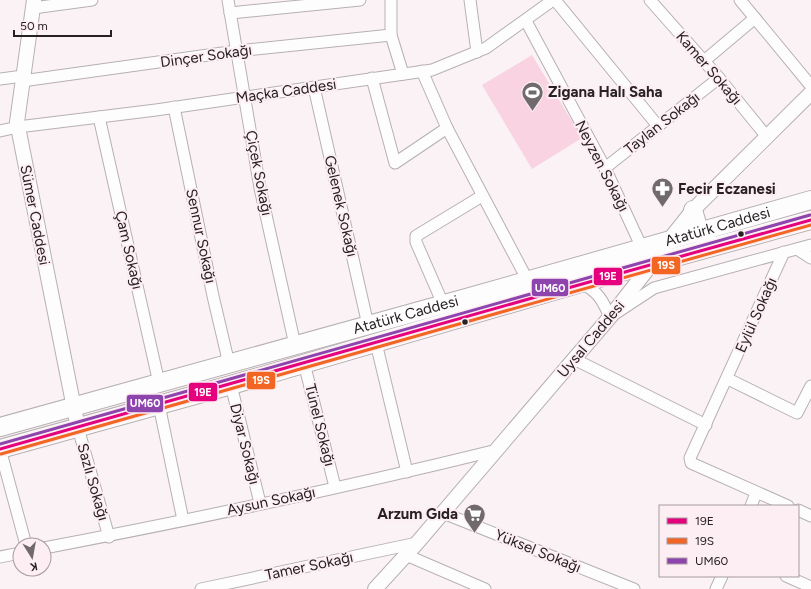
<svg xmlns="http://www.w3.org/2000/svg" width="811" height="589" font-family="Figtree,sans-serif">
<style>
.green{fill:#f9d3e1}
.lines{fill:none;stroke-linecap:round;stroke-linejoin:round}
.minor-casing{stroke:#b7b0b2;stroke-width:13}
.tertiary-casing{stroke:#b7b0b2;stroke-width:16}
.primary-casing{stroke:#b7b0b2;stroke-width:20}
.minor{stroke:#fefdfd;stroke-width:11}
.tertiary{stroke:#fefdfd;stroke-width:14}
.primary{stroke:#fefdfd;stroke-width:18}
.bus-1-casing{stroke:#fdeef3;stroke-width:6}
.bus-2-casing{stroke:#fdeef3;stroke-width:6}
.bus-3-casing{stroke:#fdeef3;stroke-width:6}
.bus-1{stroke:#e5007d;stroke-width:3}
.bus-2{stroke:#f26522;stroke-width:3}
.bus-3{stroke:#8e44ad;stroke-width:3}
.bus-dot{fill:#272123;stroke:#fdeef3;stroke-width:1.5}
.labels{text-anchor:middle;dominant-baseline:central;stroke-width:4;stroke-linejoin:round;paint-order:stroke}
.street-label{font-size:15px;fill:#272123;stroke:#fdeef3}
.poi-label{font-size:15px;font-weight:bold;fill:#272123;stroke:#fdeef3;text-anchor:start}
.line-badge{stroke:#fdeef3;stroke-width:1.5}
.badge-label{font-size:11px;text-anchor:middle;font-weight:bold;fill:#fff}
</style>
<rect width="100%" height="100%" fill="#faf2f4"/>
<path class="green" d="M532 55 582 138 532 169 482 85Z"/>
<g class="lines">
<defs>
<g id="minor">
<path d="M228 0 260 188 295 345"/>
<path d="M391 0V35L403 74"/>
<path d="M470 0 477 52"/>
<path d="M555 0 658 126"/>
<path d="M650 0 719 78 767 137"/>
<path d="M740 0 811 86"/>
<path d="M33 8 92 0"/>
<path d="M230 13 360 0"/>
<path d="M526 21 605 168 642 248"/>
<path d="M704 61 755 18"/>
<path d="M422 71 447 128 528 281"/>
<path d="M372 78 395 163 447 128"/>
<path d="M0 79 23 76"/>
<path d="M22 81 237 51 391 35"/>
<path d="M314 87 368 325"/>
<path d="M174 107 213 296 229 364"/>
<path d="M99 117 159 383"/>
<path d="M0 131 18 127 156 110 432 70 486 48 553 0"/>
<path d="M605 168 719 78"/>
<path d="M797 249 811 258"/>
<path d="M784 252 690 458 691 463 788 506"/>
<path d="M581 283C598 291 603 301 610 317L654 288 811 245"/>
<path d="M443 304 416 242V236L482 196"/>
<path d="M376 343 407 472"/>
<path d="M574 359 706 425"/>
<path d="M304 363 335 487"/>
<path d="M728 379 797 413 811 386"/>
<path d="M231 385 260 503"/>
<path d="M159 405 183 520"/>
<path d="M78 428 109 537"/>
<path d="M0 449 26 545"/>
<path d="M751 506 756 493"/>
<path d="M798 510 811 516"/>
<path d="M443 513 634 589"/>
<path d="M44 548C196 519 347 487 497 450"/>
<path d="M406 555 485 589"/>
<path d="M0 557 20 553"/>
<path d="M786 576 811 587"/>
<path d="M201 589 417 543"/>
<path d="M716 589 722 576"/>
</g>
<g id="tertiary">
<path d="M34 0 17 122 78 428"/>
<path d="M666 244 693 210 811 93"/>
<path d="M375 589 417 543 610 317 654 261"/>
</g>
<g id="primary">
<path d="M693 210 699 231 707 238"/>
<path id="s1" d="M0 427 470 297 811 200"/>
<path d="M0 449 231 385 581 283 811 220"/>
</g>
</defs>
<use href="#minor" class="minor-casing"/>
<use href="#tertiary" class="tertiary-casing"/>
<use href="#primary" class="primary-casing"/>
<use href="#minor" class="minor"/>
<use href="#tertiary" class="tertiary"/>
<use href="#primary" class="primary"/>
<defs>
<path id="bus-1" d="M0 449C271 374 540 294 811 220"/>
<path id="bus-2" d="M1 454C272 379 540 299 811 225"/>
<path id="bus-3" d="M0 444C270 369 539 289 810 215"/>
</defs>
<use href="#bus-1" class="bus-1-casing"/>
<use href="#bus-2" class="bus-2-casing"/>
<use href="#bus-3" class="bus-3-casing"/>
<use href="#bus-1" class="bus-1"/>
<use href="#bus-2" class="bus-2"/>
<use href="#bus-3" class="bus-3"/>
</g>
<defs>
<symbol id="stadium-pin" viewBox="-11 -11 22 30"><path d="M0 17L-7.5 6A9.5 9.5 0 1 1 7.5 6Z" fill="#716a6c" stroke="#fdeef3"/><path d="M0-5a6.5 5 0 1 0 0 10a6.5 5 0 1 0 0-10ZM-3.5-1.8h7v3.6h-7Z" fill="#fff"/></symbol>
<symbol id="pharmacy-pin" viewBox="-11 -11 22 30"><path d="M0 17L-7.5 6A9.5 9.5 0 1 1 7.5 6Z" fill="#716a6c" stroke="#fdeef3"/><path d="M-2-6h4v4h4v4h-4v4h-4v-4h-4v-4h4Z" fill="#fff"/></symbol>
<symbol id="supermarket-pin" viewBox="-11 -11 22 30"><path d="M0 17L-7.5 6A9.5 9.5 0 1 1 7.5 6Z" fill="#716a6c" stroke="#fdeef3"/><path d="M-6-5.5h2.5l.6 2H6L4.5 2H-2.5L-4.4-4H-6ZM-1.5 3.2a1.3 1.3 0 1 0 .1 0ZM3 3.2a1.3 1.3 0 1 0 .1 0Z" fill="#fff"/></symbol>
</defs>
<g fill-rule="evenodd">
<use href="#stadium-pin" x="520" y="80" width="25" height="34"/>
<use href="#pharmacy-pin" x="650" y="176" width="25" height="34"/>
<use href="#supermarket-pin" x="462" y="502" width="25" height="34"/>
</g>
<g class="bus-dot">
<circle cx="741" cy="234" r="3.5"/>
<circle cx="465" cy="322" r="3.5"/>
</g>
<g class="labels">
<g class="street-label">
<text transform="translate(206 56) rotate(-8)">Dinçer Sokağı</text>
<text transform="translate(709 68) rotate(49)">Kamer Sokağı</text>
<text transform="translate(286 91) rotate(-8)">Maçka Caddesi</text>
<text transform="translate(662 123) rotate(-38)">Taylan Sokağı</text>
<text transform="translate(602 166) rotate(63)">Neyzen Sokağı</text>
<text transform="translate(259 173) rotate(79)">Çiçek Sokağı</text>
<text transform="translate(341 206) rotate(77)">Gelenek Sokağı</text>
<text transform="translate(35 215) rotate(79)">Sümer Caddesi</text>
<text stroke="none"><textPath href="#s1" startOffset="745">Atatürk Caddesi</textPath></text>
<text transform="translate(201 236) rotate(78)">Sennur Sokağı</text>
<text transform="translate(129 250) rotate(77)">Çam Sokağı</text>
<text stroke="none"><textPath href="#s1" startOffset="421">Atatürk Caddesi</textPath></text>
<text transform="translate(756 315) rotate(-66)">Eylül Sokağı</text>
<text transform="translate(591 339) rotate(-50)">Uysal Caddesi</text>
<text transform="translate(320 425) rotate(76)">Tünel Sokağı</text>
<text transform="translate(245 444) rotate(76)">Diyar Sokağı</text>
<text transform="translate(93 482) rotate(74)">Sazlı Sokağı</text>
<text transform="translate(271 501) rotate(-12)">Aysun Sokağı</text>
<text transform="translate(538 551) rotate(22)">Yüksel Sokağı</text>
<text transform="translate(309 566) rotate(-12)">Tamer Sokağı</text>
</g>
<g class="poi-label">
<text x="548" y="92">Zigana Halı Saha</text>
<text x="678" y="189">Fecir Eczanesi</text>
<text x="458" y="514" text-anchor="end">Arzum Gıda</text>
</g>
</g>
<g class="line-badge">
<rect x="651" y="256" width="30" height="19" rx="4" fill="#f26522"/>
<rect x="593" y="267" width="30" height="19" rx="4" fill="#e5007d"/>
<rect x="531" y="278" width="38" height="19" rx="4" fill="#8e44ad"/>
<rect x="246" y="371" width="30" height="19" rx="4" fill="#f26522"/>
<rect x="188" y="382" width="30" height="20" rx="4" fill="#e5007d"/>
<rect x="126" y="394" width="38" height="19" rx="4" fill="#8e44ad"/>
</g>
<g class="badge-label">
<text x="666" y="269">19S</text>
<text x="608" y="280">19E</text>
<text x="550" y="292">UM60</text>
<text x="261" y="384">19S</text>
<text x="203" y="396">19E</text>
<text x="145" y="407">UM60</text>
</g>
<rect x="659" y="505" width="140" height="72" fill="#fdeef3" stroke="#a79ca0"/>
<rect x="667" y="518" width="20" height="6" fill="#e5007d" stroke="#a79ca0"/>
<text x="695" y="525" font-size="12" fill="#272123">19E</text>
<rect x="667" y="538" width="20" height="6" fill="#f26522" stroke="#a79ca0"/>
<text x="695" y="545" font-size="12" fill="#272123">19S</text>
<rect x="667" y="558" width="20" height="6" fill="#8e44ad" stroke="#a79ca0"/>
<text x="695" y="565" font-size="12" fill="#272123">UM60</text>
<g transform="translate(32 557) rotate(169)"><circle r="19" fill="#fdeef3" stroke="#a79ca0"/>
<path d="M0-3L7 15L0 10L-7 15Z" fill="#716a6c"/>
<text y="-6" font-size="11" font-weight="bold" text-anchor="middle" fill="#272123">K</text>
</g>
<path d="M14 30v6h97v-6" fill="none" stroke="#272123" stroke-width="2"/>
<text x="20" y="30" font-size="12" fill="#272123" stroke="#fdeef3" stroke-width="3" paint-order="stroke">50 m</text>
</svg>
